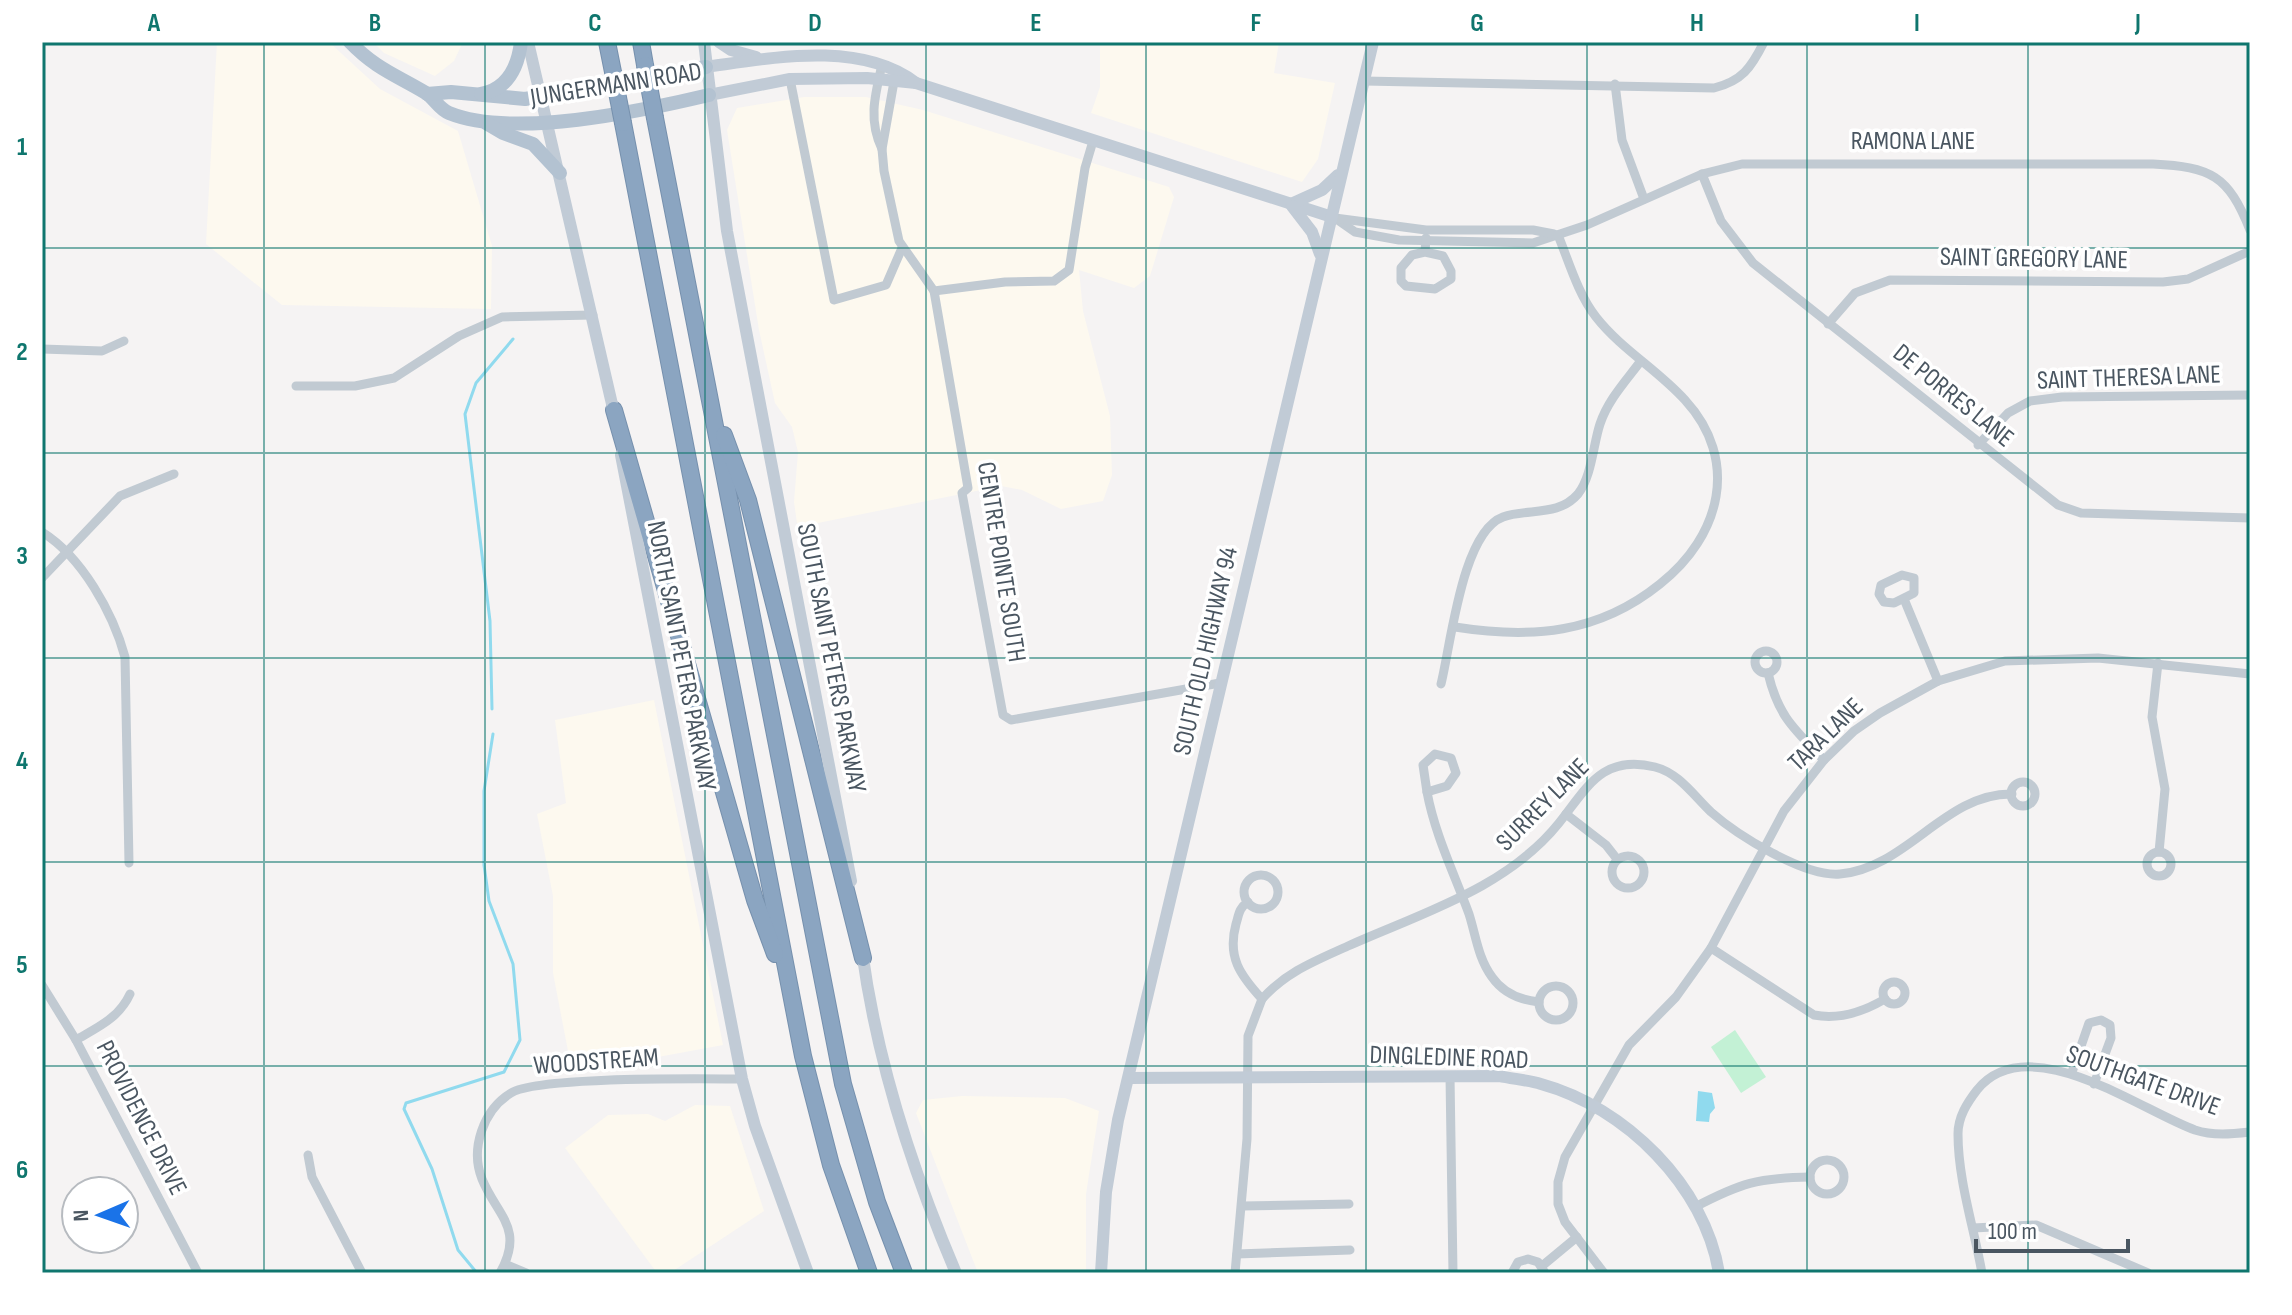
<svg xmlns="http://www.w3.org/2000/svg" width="2292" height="1315" font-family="'Sofia Sans Condensed',sans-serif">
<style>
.commercial{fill:#fdf9ef}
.green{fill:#c3f1d5}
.water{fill:#90daee}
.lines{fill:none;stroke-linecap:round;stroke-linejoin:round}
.stream{stroke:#90daee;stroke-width:3}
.highway-casing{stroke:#7690ad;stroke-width:18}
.street{stroke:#c1cad2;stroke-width:9}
.secondary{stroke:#c1cbd6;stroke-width:12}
.primary{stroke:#b3c2d1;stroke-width:14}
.highway{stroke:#8ba5c1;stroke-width:16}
.highway-bridge-casing{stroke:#7690ad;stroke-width:18;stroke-linecap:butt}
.highway-bridge{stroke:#8ba5c1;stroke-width:16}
.grid{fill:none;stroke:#0f766e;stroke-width:2;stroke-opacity:0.55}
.labels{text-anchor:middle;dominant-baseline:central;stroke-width:7;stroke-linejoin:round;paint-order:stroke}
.street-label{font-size:26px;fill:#4a5661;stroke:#fff}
.neatline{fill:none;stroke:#0f766e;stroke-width:3}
.grid-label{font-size:26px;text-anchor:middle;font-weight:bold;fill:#0f766e}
</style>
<rect width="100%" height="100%" fill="#f5f3f3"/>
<g class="commercial">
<path d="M217 42H329L380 89 458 131 492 246 491 309 282 305 206 244Z"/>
<path d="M373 42H463L454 61 435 76 384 53Z"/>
<path d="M1100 42H1279L1274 73 1335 83 1318 159 1302 182 1091 113 1100 87Z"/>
<path d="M804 97H866L923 110 1169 187 1174 197 1150 276 1134 288 1079 270 1083 311 1110 416 1112 475 1103 501 1061 509 1022 490 1001 486 808 525 797 523 794 502 798 452 792 427 775 403 759 330 727 130 737 108Z"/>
<path d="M654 700 723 1045 609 1066 568 1051 553 973V896L537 814 566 803 555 720Z"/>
<path d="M962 1096 1065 1098 1099 1111 1086 1194V1273H978L916 1113 923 1100Z"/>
<path d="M695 1105 730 1106 764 1211 670 1273H657L565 1148 608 1115 648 1114 665 1121Z"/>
</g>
<path class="green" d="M1735 1030 1766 1077 1741 1093 1711 1047Z"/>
<path class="water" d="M1698 1091 1712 1093 1715 1108 1710 1114 1709 1122 1696 1121Z"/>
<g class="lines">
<g class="stream">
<path d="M492 709 490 621 465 414 476 383 513 339"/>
<path d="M477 1273 458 1250 432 1169 404 1109 406 1103 504 1072 520 1040 513 964 489 901 484 865V791L493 734"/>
</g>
<defs>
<g id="highway">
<path d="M607 42 613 72"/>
<path d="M641 42 645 65"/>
<path d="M655 118 843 1084 877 1202 904 1273"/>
<path d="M623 123 803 1056 831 1165 869 1273"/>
<path d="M614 410 755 900 775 954"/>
<path d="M724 435 748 500 863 958"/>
</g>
</defs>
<use href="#highway" class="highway-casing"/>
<g class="street">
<path d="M895 76 882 149 884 171 899 241 934 291 1005 282 1054 281 1069 270 1085 168 1093 141"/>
<path d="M790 79 834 300 886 285 902 248"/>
<path d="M1364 81 1714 88C1742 81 1751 68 1764 42"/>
<path d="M1615 84 1622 140 1644 199"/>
<path d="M882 149C868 120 875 95 882 65"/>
<path d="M1702 174 1721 221 1753 263 2058 505 2081 513 2250 518"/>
<path d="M1335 218 1355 232 1399 240 1533 243 1587 225 1702 174 1742 164H2153C2211 167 2228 175 2250 230"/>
<path d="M1335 218 1426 230H1533L1554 234"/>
<path d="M1425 252 1443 256 1451 271V279L1435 289 1406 286 1401 281V268L1412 255 1425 252 1426 238"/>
<path d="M934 291 968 488 962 493 1003 715 1011 720 1220 683"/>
<path d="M1828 324 1855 293 1890 280 2163 282 2188 279 2250 251"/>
<path d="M42 349 102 351 124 341"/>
<path d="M296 386H355L394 378 459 336 502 317 593 315"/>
<path d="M1978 445 2008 413 2030 401 2062 397 2250 395"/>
<path d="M42 532C82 557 113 613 125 657L129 863"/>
<path d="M1902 575 1914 578V593L1894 603 1884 602 1879 594 1881 585Z"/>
<path d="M42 578 120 496 174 474"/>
<path d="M1904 599 1938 681"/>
<path d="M1455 627C1531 639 1598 634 1660 584 1721 536 1740 460 1685 400 1658 370 1621 349 1596 317 1578 294 1569 262 1558 235"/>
<circle cx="1766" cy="662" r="11"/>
<path d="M2158 663 2152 717 2165 789 2159 852"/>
<path d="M1768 673C1778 716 1794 729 1824 760"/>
<path d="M1441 684C1451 644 1462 532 1503 517 1529 508 1558 517 1578 494 1592 476 1593 445 1600 424 1608 400 1625 382 1640 362"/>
<path d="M1435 754 1451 758 1456 773 1447 786 1427 792 1423 765Z"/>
<circle cx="2023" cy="794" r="12"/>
<path d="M1427 792C1435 835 1454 873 1469 914 1476 936 1478 958 1492 977 1503 993 1520 1000 1539 1002"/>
<path d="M1566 814 1606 845 1617 859"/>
<circle cx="2159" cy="864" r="12"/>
<circle cx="1628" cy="872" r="16"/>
<circle cx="1261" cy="892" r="17"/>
<path d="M1711 948 1814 1015C1840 1020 1863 1012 1885 999"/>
<circle cx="1894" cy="993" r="11"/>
<path d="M42 985 76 1040 198 1273"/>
<circle cx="1556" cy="1003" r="17"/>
<path d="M1262 999C1286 972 1315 961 1348 946 1422 913 1507 888 1559 823 1587 788 1602 754 1655 767 1679 773 1694 796 1711 812 1737 835 1804 877 1840 874 1907 868 1945 793 2012 794"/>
<path d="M76 1040C98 1027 119 1018 130 994"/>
<path d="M2072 1072 2089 1023 2101 1020 2110 1025 2111 1038 2094 1084"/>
<path d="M1450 1076 1453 1273"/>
<path d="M308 1155 312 1177 362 1273"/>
<circle cx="1827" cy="1177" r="17"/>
<path d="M1242 1206 1349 1204"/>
<path d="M1695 1207C1741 1183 1757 1178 1810 1177"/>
<path d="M1973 1228 2036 1225 2148 1273"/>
<path d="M1237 1254 1350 1250"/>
<path d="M505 1264 526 1273"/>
<path d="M1542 1266 1577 1237"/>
<path d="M500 1273C525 1228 497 1216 482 1179 470 1149 483 1110 511 1093 538 1076 702 1079 742 1079"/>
<path d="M1235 1273 1247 1139 1248 1036 1262 999C1240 975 1227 957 1236 924 1239 914 1239 908 1248 902"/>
<path d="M1512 1273 1518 1262 1528 1259 1538 1262 1545 1273"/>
<path d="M1604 1273 1565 1222 1558 1204V1182L1565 1157 1629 1045 1676 997 1711 948 1784 811 1824 760 1854 731 1880 713 1938 681 2005 661 2098 658 2250 674"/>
<path d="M1982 1273C1974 1228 1958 1180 1958 1134 1958 1117 1967 1103 1977 1090 2028 1027 2140 1110 2195 1130 2213 1136 2232 1134 2250 1132"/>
</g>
<g class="secondary">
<path d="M528 42 615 417"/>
<path d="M704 42 727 231 851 881"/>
<path d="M719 42 731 50 756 57"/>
<path d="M706 67C772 58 860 40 916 83"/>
<path d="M709 95 790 79 867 78 916 83 1329 216"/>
<path d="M1291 204 1322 190 1338 175"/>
<path d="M1292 206 1312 232 1320 254"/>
<path d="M621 455 742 1079 755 1126 808 1273"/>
<path d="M862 951C877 1062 912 1170 956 1273"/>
<path d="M1129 1078 1499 1076C1513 1079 1528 1080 1541 1084 1625 1107 1705 1186 1719 1273"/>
<path d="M1101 1273 1106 1192 1118 1120 1373 42"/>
</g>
<g class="primary">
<path d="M350 42C376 69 396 75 426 93 434 98 439 109 449 113 513 139 642 111 709 95"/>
<path d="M427 94 451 92 525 99 706 67"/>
<path d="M481 94C508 89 518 67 521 42"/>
<path d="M486 123 503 133 533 144 560 173"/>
</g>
<use href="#highway" class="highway"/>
<defs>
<g id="highway-bridge">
<path d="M645 65 655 118"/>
<path d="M613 72 623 123"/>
</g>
</defs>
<use href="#highway-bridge" class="highway-bridge-casing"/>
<use href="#highway-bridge" class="highway-bridge"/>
</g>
<path class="grid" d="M264 42V1273M485 42V1273M705 42V1273M926 42V1273M1146 42V1273M1366 42V1273M1587 42V1273M1807 42V1273M2028 42V1273M42 248H2250M42 453H2250M42 658H2250M42 862H2250M42 1066H2250"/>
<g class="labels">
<g class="street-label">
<text transform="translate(616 85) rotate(-9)">JUNGERMANN ROAD</text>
<text x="1913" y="141">RAMONA LANE</text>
<text transform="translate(2034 259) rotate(1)">SAINT GREGORY LANE</text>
<text transform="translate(2129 378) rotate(-2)">SAINT THERESA LANE</text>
<text transform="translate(1953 396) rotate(39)">DE PORRES LANE</text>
<text transform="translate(1001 562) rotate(81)">CENTRE POINTE SOUTH</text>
<text transform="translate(1206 651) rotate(-77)">SOUTH OLD HIGHWAY 94</text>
<text transform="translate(681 656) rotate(79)">NORTH SAINT PETERS PARKWAY</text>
<text transform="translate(831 658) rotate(79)">SOUTH SAINT PETERS PARKWAY</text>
<text transform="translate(1826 735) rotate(-44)">TARA LANE</text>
<text transform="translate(1543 805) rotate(-45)">SURREY LANE</text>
<text transform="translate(1449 1058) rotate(2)">DINGLEDINE ROAD</text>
<text transform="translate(596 1062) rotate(-4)">WOODSTREAM</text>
<text transform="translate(2143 1081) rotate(20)">SOUTHGATE DRIVE</text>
<text transform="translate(141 1118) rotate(63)">PROVIDENCE DRIVE</text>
</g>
</g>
<rect width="2292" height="1315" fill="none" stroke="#ffffff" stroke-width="88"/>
<g transform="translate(100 1215) rotate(268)"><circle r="38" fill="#ffffff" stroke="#b7bbc0" stroke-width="2"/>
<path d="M0-6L14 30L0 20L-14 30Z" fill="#1a73e8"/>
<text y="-12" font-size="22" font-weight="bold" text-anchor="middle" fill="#4a5661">N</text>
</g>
<path d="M1976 1239v12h152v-12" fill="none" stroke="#4a5661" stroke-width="4"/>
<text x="1988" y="1239" font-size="24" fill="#4a5661" stroke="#ffffff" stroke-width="6" paint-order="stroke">100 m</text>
<rect x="44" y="44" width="2204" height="1227" class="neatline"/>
<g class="grid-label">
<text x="154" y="31">A</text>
<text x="375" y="31">B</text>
<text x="595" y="31">C</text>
<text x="815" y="31">D</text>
<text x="1036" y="31">E</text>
<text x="1256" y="31">F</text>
<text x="1477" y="31">G</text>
<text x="1697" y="31">H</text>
<text x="1917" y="31">I</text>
<text x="2138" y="31">J</text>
<text x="22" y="155">1</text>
<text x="22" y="360">2</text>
<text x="22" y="564">3</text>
<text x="22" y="769">4</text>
<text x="22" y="973">5</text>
<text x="22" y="1178">6</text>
</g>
</svg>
